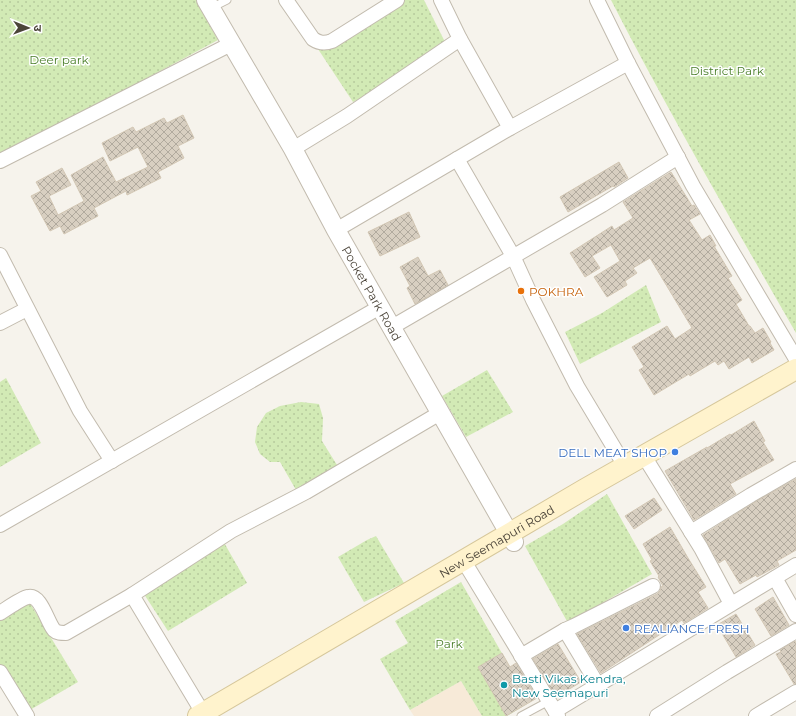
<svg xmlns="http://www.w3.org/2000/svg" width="796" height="716" font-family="Montserrat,'Noto Sans Devanagari',sans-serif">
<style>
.commercial{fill:#f7ead8}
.park{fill:url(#park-dots)}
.building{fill:url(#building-cross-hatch);stroke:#d3c7b4}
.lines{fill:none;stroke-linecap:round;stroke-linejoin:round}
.service-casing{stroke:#c2bbae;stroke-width:9}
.minor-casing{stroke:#c2bbae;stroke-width:16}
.tertiary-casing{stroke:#c2bbae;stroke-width:20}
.secondary-casing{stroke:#d6c79b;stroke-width:22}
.service{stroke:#fff;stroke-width:7}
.minor{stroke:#fff;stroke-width:14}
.tertiary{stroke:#fff;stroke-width:18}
.secondary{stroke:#fff3cd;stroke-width:20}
.food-dot{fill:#e8710a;stroke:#fff;stroke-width:1.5}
.shop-dot{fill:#3f7fe0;stroke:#fff;stroke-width:1.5}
.culture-dot{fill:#0f9aa8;stroke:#fff;stroke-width:1.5}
.labels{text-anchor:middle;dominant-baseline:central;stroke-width:3;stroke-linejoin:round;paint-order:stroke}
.park-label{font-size:12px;fill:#4a7f2a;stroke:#fff}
.food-label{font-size:12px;fill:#c56008;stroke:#fff;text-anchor:start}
.street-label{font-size:12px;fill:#4b4439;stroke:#fff}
.shop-label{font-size:12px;fill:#366cbe;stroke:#fff;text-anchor:end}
.culture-label{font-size:12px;fill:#0d838f;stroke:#fff;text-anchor:start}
</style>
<defs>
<pattern id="park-dots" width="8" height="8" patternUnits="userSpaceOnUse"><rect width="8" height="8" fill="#d2eab5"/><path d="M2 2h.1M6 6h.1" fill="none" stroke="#b6ca9c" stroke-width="1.8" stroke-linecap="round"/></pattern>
<pattern id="building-cross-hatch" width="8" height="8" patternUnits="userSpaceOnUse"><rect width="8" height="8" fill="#d8cfc1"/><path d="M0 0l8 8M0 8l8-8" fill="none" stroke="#b1aa9e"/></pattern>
</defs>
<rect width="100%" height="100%" fill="#f6f3ec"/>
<path class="commercial" d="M461 681 482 716H414L410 710Z"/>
<g class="park">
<path d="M0 0H196L218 40 0 157Z"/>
<path d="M399 0H424L448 48 401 77 353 102 316 46Z"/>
<path d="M611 0H796V333C733 223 669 113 611 0Z"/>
<path d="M646 285 661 322 580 364 565 332 602 313Z"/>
<path d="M487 370 513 412 466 437 442 396Z"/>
<path d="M6 378 41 443 0 467V382Z"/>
<path d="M301 402 319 404 323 418 322 441 337 465 296 490 280 462H270L260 454 255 442 257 427 266 413 280 406Z"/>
<path d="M607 494 652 574 568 623 525 546 563 524Z"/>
<path d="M376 536 404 583 364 602 338 557 367 540Z"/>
<path d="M222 539 247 583 168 631 140 588Z"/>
<path d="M461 582 530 702 507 716H482L461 681 410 710 380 659 408 643 395 621Z"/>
<path d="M25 595 78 682 23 714 0 675V610Z"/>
</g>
<g class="building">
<path d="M183 115 194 138 178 146 184 158 158 172 161 178 127 195 126 191 94 208 98 216 64 234 60 226 50 231 31 196 41 191 36 182 62 168 71 185 49 196 58 215 84 201 71 175 103 157 116 182 148 167 138 147 110 161 102 143 133 127 136 132 164 118 167 123Z"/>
<path d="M619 162 628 178 614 187 613 186 568 212 560 197Z"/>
<path d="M671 172 692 206 694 205 700 214 689 220 702 240 710 235 716 246H714L732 276 728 278 742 300 736 304 749 326H750L755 333 763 328 771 342 770 343 774 350 752 363 749 357 729 369 724 361 718 365 715 361 690 376 689 374 654 395 639 370 644 367 632 347 667 326 675 339 692 328 650 258 633 268 637 273 625 281 627 285 607 297 594 277 620 261 611 245 592 256 600 268 585 277 570 253 612 226 614 230 633 218 623 202Z"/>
<path d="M409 212 420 237 380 256 368 232Z"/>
<path d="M418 257 428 276 440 270 448 285 415 304 407 288 410 286 400 267Z"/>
<path d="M754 421 765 441 763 442 774 460 730 484 736 494 694 520 665 471 707 447V448L730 434 731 435Z"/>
<path d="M796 479V550L777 561 779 565 757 577 756 575 740 584 725 559 719 563 703 535 755 502Z"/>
<path d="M654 498 662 510 634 529 625 516Z"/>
<path d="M670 527 688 558 706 587 698 592 708 608 684 623 682 620 601 673 577 634 657 594 660 591 661 587 663 586 658 577 659 576 650 561 652 560 643 544Z"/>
<path d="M773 597 789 625 771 636 755 609Z"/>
<path d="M736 614 755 645 736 657 717 625Z"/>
<path d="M795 641 796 643V684H794L776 654 781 652 780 650Z"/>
<path d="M558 644 581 682 556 697 533 659Z"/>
<path d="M502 653 510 667 516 663 537 698 506 716 478 667Z"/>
</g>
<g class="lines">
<defs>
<g id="service">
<path d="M211 8 227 0"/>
<path d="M521 716 549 701"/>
</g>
<g id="minor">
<path d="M286 0 313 39C319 43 324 44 332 41L397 0"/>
<path d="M441 0 460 39 510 128"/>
<path d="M597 0 628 63 693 186 796 359"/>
<path d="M293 149 347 116 460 39"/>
<path d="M457 159 513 256 533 300 577 386 625 466"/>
<path d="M0 161 231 44"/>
<path d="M336 230 510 128 628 63"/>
<path d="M0 255 80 411 112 461"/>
<path d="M0 323 27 309"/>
<path d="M392 327 602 205 678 157"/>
<path d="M644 456 701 548 731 604"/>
<path d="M0 525 380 307"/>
<path d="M691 532 751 495 796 469"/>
<path d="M468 568 558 716"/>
<path d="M775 578 796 615"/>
<path d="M132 595 231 531 306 492 440 413"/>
<path d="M0 613C6 609 22 598 28 597 41 594 47 622 54 630 57 633 61 633 66 633L132 595 203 713"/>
<path d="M565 630 598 685"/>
<path d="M521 656 565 630 574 626 653 586"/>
<path d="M0 672 27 716"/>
<path d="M555 711 796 565"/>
<path d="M657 716 727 672 796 631"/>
<path d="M756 716 796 692"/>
</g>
<g id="tertiary">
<path id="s1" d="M206 0 293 149 336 230 514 542"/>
</g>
<g id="secondary">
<path id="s2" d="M198 716 585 489 796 369"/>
</g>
</defs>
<use href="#service" class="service-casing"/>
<use href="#minor" class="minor-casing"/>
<use href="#tertiary" class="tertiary-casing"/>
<use href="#secondary" class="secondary-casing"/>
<use href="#service" class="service"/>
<use href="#minor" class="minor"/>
<use href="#tertiary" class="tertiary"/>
<use href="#secondary" class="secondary"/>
</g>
<circle class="food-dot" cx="521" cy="291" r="4"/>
<g class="shop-dot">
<circle cx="675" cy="452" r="4"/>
<circle cx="626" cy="628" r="4"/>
</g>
<circle class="culture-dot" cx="504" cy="685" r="4"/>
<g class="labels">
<g class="park-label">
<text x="59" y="59">Deer park</text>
<text x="727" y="70">District Park</text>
<text x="449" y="643">Park</text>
</g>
<g class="food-label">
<text x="529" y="291">POKHRA</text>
</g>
<g class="street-label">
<text stroke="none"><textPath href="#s1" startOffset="337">Pocket Park Road</textPath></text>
<text stroke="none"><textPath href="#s2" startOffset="346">New Seemapuri Road</textPath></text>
</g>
<g class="shop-label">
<text x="667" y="452">DELL MEAT SHOP</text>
<text x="634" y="628" text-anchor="start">REALIANCE FRESH</text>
</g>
<g class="culture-label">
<text x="512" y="678">Basti Vikas Kendra,<tspan x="512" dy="14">New Seemapuri</tspan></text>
</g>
</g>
<g transform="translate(28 28) rotate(91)" stroke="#ffffff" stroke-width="3" paint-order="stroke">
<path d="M0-3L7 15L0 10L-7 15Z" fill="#4b4439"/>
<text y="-6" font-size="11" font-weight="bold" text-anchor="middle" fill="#4b4439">उ</text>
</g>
</svg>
